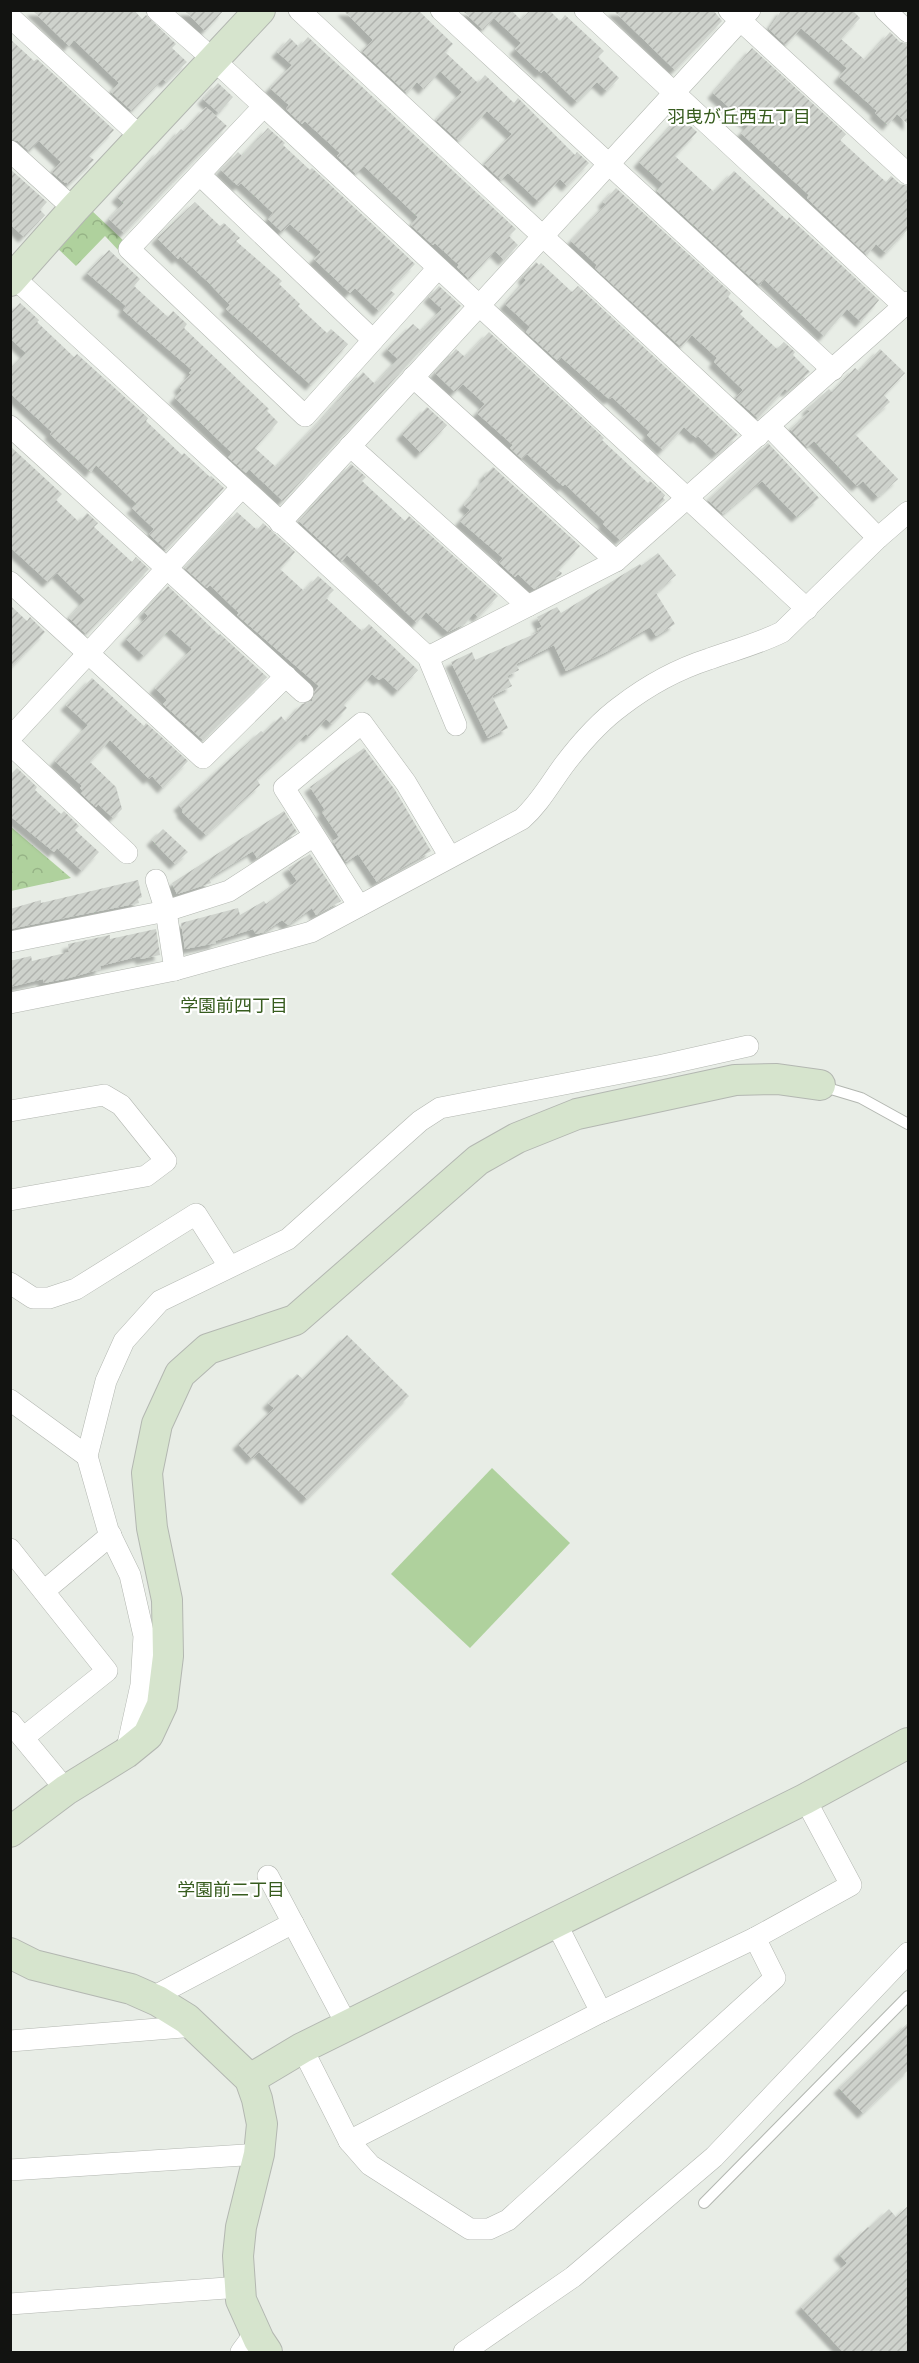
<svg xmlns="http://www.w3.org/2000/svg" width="919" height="2363" font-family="'Times New Roman','Noto Sans JP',serif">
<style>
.grass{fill:#afd19d}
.park{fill:url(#park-crowns)}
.building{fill:url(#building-hatch);filter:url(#shadow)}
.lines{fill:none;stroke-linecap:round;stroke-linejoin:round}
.lane-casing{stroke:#b3b7b1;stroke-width:12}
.street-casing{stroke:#b3b7b1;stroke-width:22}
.secondary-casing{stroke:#b3b7b1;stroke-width:32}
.lane{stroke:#fff;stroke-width:10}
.street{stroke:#fff;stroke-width:21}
.secondary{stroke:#d6e4cd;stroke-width:30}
.labels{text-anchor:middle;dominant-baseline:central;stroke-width:4.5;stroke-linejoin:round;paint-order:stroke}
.neighbourhood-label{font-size:18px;fill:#375c1e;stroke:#fff}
</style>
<defs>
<pattern id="park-crowns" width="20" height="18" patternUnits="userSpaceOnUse" patternTransform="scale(1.5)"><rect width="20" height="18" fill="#afd19d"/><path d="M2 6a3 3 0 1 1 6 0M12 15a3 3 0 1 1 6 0" fill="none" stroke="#96b386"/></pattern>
<pattern id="building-hatch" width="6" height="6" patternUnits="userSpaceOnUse" patternTransform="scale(1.5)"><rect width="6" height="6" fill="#ced2cc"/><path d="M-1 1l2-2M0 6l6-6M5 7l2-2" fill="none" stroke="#b0b3ae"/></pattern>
<filter id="shadow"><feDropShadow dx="-5.5" dy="5.5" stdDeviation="1.5" flood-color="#0004"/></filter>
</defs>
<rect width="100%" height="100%" fill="#e8ede6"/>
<path class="grass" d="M492 1468 570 1543 470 1648 391 1574Z"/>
<g class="park">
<path d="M90 209 127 244 120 252 105 236 76 266 54 245Z"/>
<path d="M11 827 71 878 11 891Z"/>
</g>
<g class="building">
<path d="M32 10H134L142 19 146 15 176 44 172 48 187 62 166 82 163 79 132 111 111 92 119 83 74 40 69 46Z"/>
<path d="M184 10H224L205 31Z"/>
<path d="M343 10H418L453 44 445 52 478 83 485 75 514 103 518 98 575 155 577 152 589 163 567 186 560 179 539 202 508 173 501 180 484 164 512 134 487 111 459 141 436 120 462 92 440 71 424 89 417 82 407 93 362 51 373 40Z"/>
<path d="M462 10H511L521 20 530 10H549L560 21 565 15 604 51 598 57 619 78 607 91 597 82 577 102 544 70 541 73 515 49 521 43 494 18 483 30Z"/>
<path d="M613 10H713L722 21 675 70Z"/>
<path d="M782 10H852L860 18 841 39 865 60 890 32 900 42 909 44V125L897 114 888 125 875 113 877 111 839 77 847 68 801 28 786 45 769 29Z"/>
<path d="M308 37 516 229 509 236 518 245 504 260 495 251 469 279 457 267 459 265 435 243 433 245 411 225 418 217 364 166 356 174 337 156 340 153 305 121 302 124 286 109 289 105 270 88 292 65 277 52 290 38 299 47Z"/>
<path d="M10 39 34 61 37 59 114 130 89 156 94 160 69 184 66 182 65 183 52 172 61 162 39 141 29 151 18 141 10 139Z"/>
<path d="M752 48 846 134 840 140 886 182 891 176 900 184 909 186V228L886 253 876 244 867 255 807 198 809 195 741 133 749 125 713 93Z"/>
<path d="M218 83 233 97 219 113 203 99Z"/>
<path d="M206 107 227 126 124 233 109 219 124 203 117 197 160 150 161 152 181 129 184 131Z"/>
<path d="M680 116 697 132 675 156 714 192 734 171 787 220 789 217 879 300 861 322 847 309 824 336 764 279 760 285 748 275 657 191 663 184 639 162Z"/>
<path d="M268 128 285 143 283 145 310 170 312 168 415 264 390 290 395 294 379 311 355 288 350 293 314 259 321 252 290 224 282 232 268 219 273 213 241 183 238 186 221 170 238 152 242 156Z"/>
<path d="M10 169 47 202 40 210 45 215 24 237 10 224Z"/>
<path d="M616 188 731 293 728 297 743 311 740 314 777 349 784 342 795 352 793 355 810 372 788 391 785 389 758 418 735 398 743 390 714 362 717 358 692 335 681 347 595 268 597 265 571 241 606 204 603 202Z"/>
<path d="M195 202 220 226 224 223 240 238 236 241 282 281 279 284 300 304 298 306 327 333 331 329 348 344 311 385 226 309 230 305 208 282 180 256 178 259 157 238Z"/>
<path d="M109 250 140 279 134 286 168 317 173 311 187 324 184 328 269 409 267 411 278 422 255 448 276 467 324 417 363 372 375 384 398 359 387 349 413 324 421 331 442 309 429 297 439 286 461 306 283 501 249 469 246 473 228 457 232 453 175 398 182 390 179 387 191 374 189 373 192 370 141 326 123 310 126 306 87 273Z"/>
<path d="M536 262 539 265 541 263 572 292 578 286 738 435 717 454 698 436 696 438 684 427 663 450 647 435 650 432 612 397 609 399 561 357 558 361 526 332 530 327 505 304 526 280 523 277Z"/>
<path d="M20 303 39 320 37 322 74 357 77 354 148 418 146 421 182 455 184 453 210 477 211 476 224 488 166 550 149 534 154 529 132 508 137 504 96 465 91 472 50 434 52 432 10 393V369L26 353 10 338V313Z"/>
<path d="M489 332 604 438 602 440 648 483 650 481 665 495 663 498 665 500 620 540 603 524 605 522 565 484 563 486 527 454 522 459 510 448 513 445 477 413 485 404 463 384 455 392 435 373 456 349 465 357Z"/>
<path d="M880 349 905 373 884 395 890 402 855 434 898 479 878 497 863 481 857 486 814 441 807 447 790 429 810 411 807 409 829 389 832 392 855 368 859 371Z"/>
<path d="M427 407 447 425 421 453 402 434Z"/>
<path d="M768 443 819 498 797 517 762 481 723 514 708 500Z"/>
<path d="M10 446 62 494 56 500 79 522 87 513 98 523 94 527 132 562 136 557 149 569 86 634 69 618 85 600 57 573 48 582 10 547Z"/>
<path d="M351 464 366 477 362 481 405 521 409 516 498 596 478 617 474 613 464 624 448 632 426 612 417 623 347 555 342 561 299 521Z"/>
<path d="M493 467 580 546 558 570 562 573 561 575 534 589 518 574 515 577 499 562 503 558 460 521 470 510 464 505 478 489 477 488 486 478 484 476Z"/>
<path d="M237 512 257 530 263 523 295 552 280 569 304 591 318 576 334 590 326 598 362 631 369 624 418 670 398 691 383 677 379 680 372 674 349 699 344 705 347 708 332 724 326 719 309 737 306 734 257 779 260 785 206 835 182 812 183 810 179 805 261 731 264 733 281 716 286 722 302 704 312 701 315 691 319 686 237 615 239 613 210 585 207 588 185 568Z"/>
<path d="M658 553 676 575 656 593 675 624 656 636 650 627 608 651 566 671 554 645 516 664 519 670 507 676 512 686 492 696 508 728 488 738 451 662 472 652 475 660 539 632 537 629 542 627 537 617 557 607 561 613 640 564 641 566Z"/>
<path d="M168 586 219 635 220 634 267 677 203 740 163 704 167 700 155 688 192 649 170 629 144 656 126 639 148 616 144 612Z"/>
<path d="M10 605 27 621 30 617 45 632 10 669Z"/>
<path d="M92 678 144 726 146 723 188 761 163 788 152 776 149 779 110 740 90 762 116 787 122 809 113 818 98 804 96 807 81 793 83 791 80 788 82 786 55 761 88 725 66 705Z"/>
<path d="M364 748 395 790 431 851 377 882 358 854 346 862 333 841 339 837 322 812 325 810 310 787Z"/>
<path d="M17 768 37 787 35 790 61 814 64 811 79 826 75 830 99 852 82 871 57 848 54 852 10 816V775Z"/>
<path d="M284 811 297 832 257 858 253 851 209 878 211 883 177 894 172 883Z"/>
<path d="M163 829 188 852 175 864 152 840Z"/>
<path d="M310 854 341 901 316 915 312 908 288 925 282 920 264 932 256 934 253 929 215 941 216 943 185 949 181 923 238 908 240 915 264 901 266 904 297 881 288 868Z"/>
<path d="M138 880 142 897 138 899 139 903 10 929V909L41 900V903Z"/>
<path d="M156 929 160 955 141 959 140 956 100 966 101 969 69 978 44 983 43 979 10 987V961L31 956 32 961 69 952 68 944 110 935V939Z"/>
<path d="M347 1335 409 1396 307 1499 259 1452 252 1459 238 1444 274 1408 268 1403 297 1374 303 1379Z"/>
<path d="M909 2022V2069L863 2113 839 2088Z"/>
<path d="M909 2205V2352H843L801 2307 847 2263 839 2254 868 2227 869 2228 889 2209 896 2217Z"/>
</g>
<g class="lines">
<defs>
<g id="lane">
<path d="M821 1086 861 1098 908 1124"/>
<path d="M704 2203 908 1996"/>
</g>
<g id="street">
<path d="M157 10 214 60 807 609"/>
<path d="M299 10 758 436"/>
<path d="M441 10 833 370"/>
<path d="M585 10 904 306"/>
<path d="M729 10 908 174"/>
<path d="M885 10 908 32"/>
<path d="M10 17 141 137"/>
<path d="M263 107 129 249 305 416 438 268"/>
<path d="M10 151 74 209"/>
<path d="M200 175 373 340"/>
<path d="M10 274 428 657 456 725"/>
<path d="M413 377 616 561"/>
<path d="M10 426 303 692"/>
<path d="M769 426 878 538"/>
<path d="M350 446 528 606"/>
<path d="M280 523 750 10"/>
<path d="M10 582 203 758 286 676"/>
<path d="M428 657 616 561 908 302"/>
<path d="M10 738 242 487"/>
<path d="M10 744 127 853"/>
<path d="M156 880 166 911 175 970"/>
<path d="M359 906 284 788 362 723 406 783 450 857"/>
<path d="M10 942 166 911 229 891 314 836"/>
<path d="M10 1003 175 970 311 932 522 819C539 804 550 784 564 765 580 744 599 722 621 706 647 686 678 669 709 659 734 650 758 644 782 632L878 538 908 512"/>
<path d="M10 1111 104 1095 121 1105 166 1161 146 1176 10 1200"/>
<path d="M10 1283 33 1298H49L76 1289 196 1214 229 1266"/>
<path d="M10 1400 87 1456"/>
<path d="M10 1549 107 1671 23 1738"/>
<path d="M44 1591 111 1535"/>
<path d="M10 1722 66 1790"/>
<path d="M126 1753 141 1685 144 1636 130 1575 108 1530 87 1456 106 1381 124 1341 160 1301 288 1239 420 1121 440 1108 663 1065 748 1046"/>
<path d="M268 1876 348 2027"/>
<path d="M556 1923 601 2012"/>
<path d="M151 1998 293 1923"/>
<path d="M10 2041 195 2026"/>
<path d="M302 2048 349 2141 370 2165 470 2229H489L508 2220 775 1978 755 1938"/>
<path d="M349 2141 601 2012 755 1938 851 1885 805 1799"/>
<path d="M10 2170 259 2154"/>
<path d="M10 2304 240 2287"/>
<path d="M241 2352 255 2333"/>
<path d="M464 2352 573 2277 714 2157 908 1953"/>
</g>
<g id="secondary">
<path d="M10 281 74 209 260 10"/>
<path d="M10 1832 66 1790 126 1753 148 1735 162 1705 168 1656 167 1600 152 1528 147 1473 157 1424 180 1374 208 1349 295 1320 478 1160 517 1138 577 1114 735 1080 777 1079 820 1085"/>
<path d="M10 1953 34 1965 131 1989 158 2001 187 2019 250 2079 257 2099 262 2124 259 2154 241 2227 238 2256 241 2300 259 2340 267 2352"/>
<path d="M250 2079 302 2048 805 1799 908 1743"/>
</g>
</defs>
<use href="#lane" class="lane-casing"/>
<use href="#street" class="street-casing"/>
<use href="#secondary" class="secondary-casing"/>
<use href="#lane" class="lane"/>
<use href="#street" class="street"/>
<use href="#secondary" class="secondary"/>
</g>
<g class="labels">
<g class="neighbourhood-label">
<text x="739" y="117">羽曳が丘西五丁目</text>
<text x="234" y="1006">学園前四丁目</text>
<text x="231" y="1890">学園前二丁目</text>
</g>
</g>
<rect width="919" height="2363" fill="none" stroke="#121311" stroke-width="24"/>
</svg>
